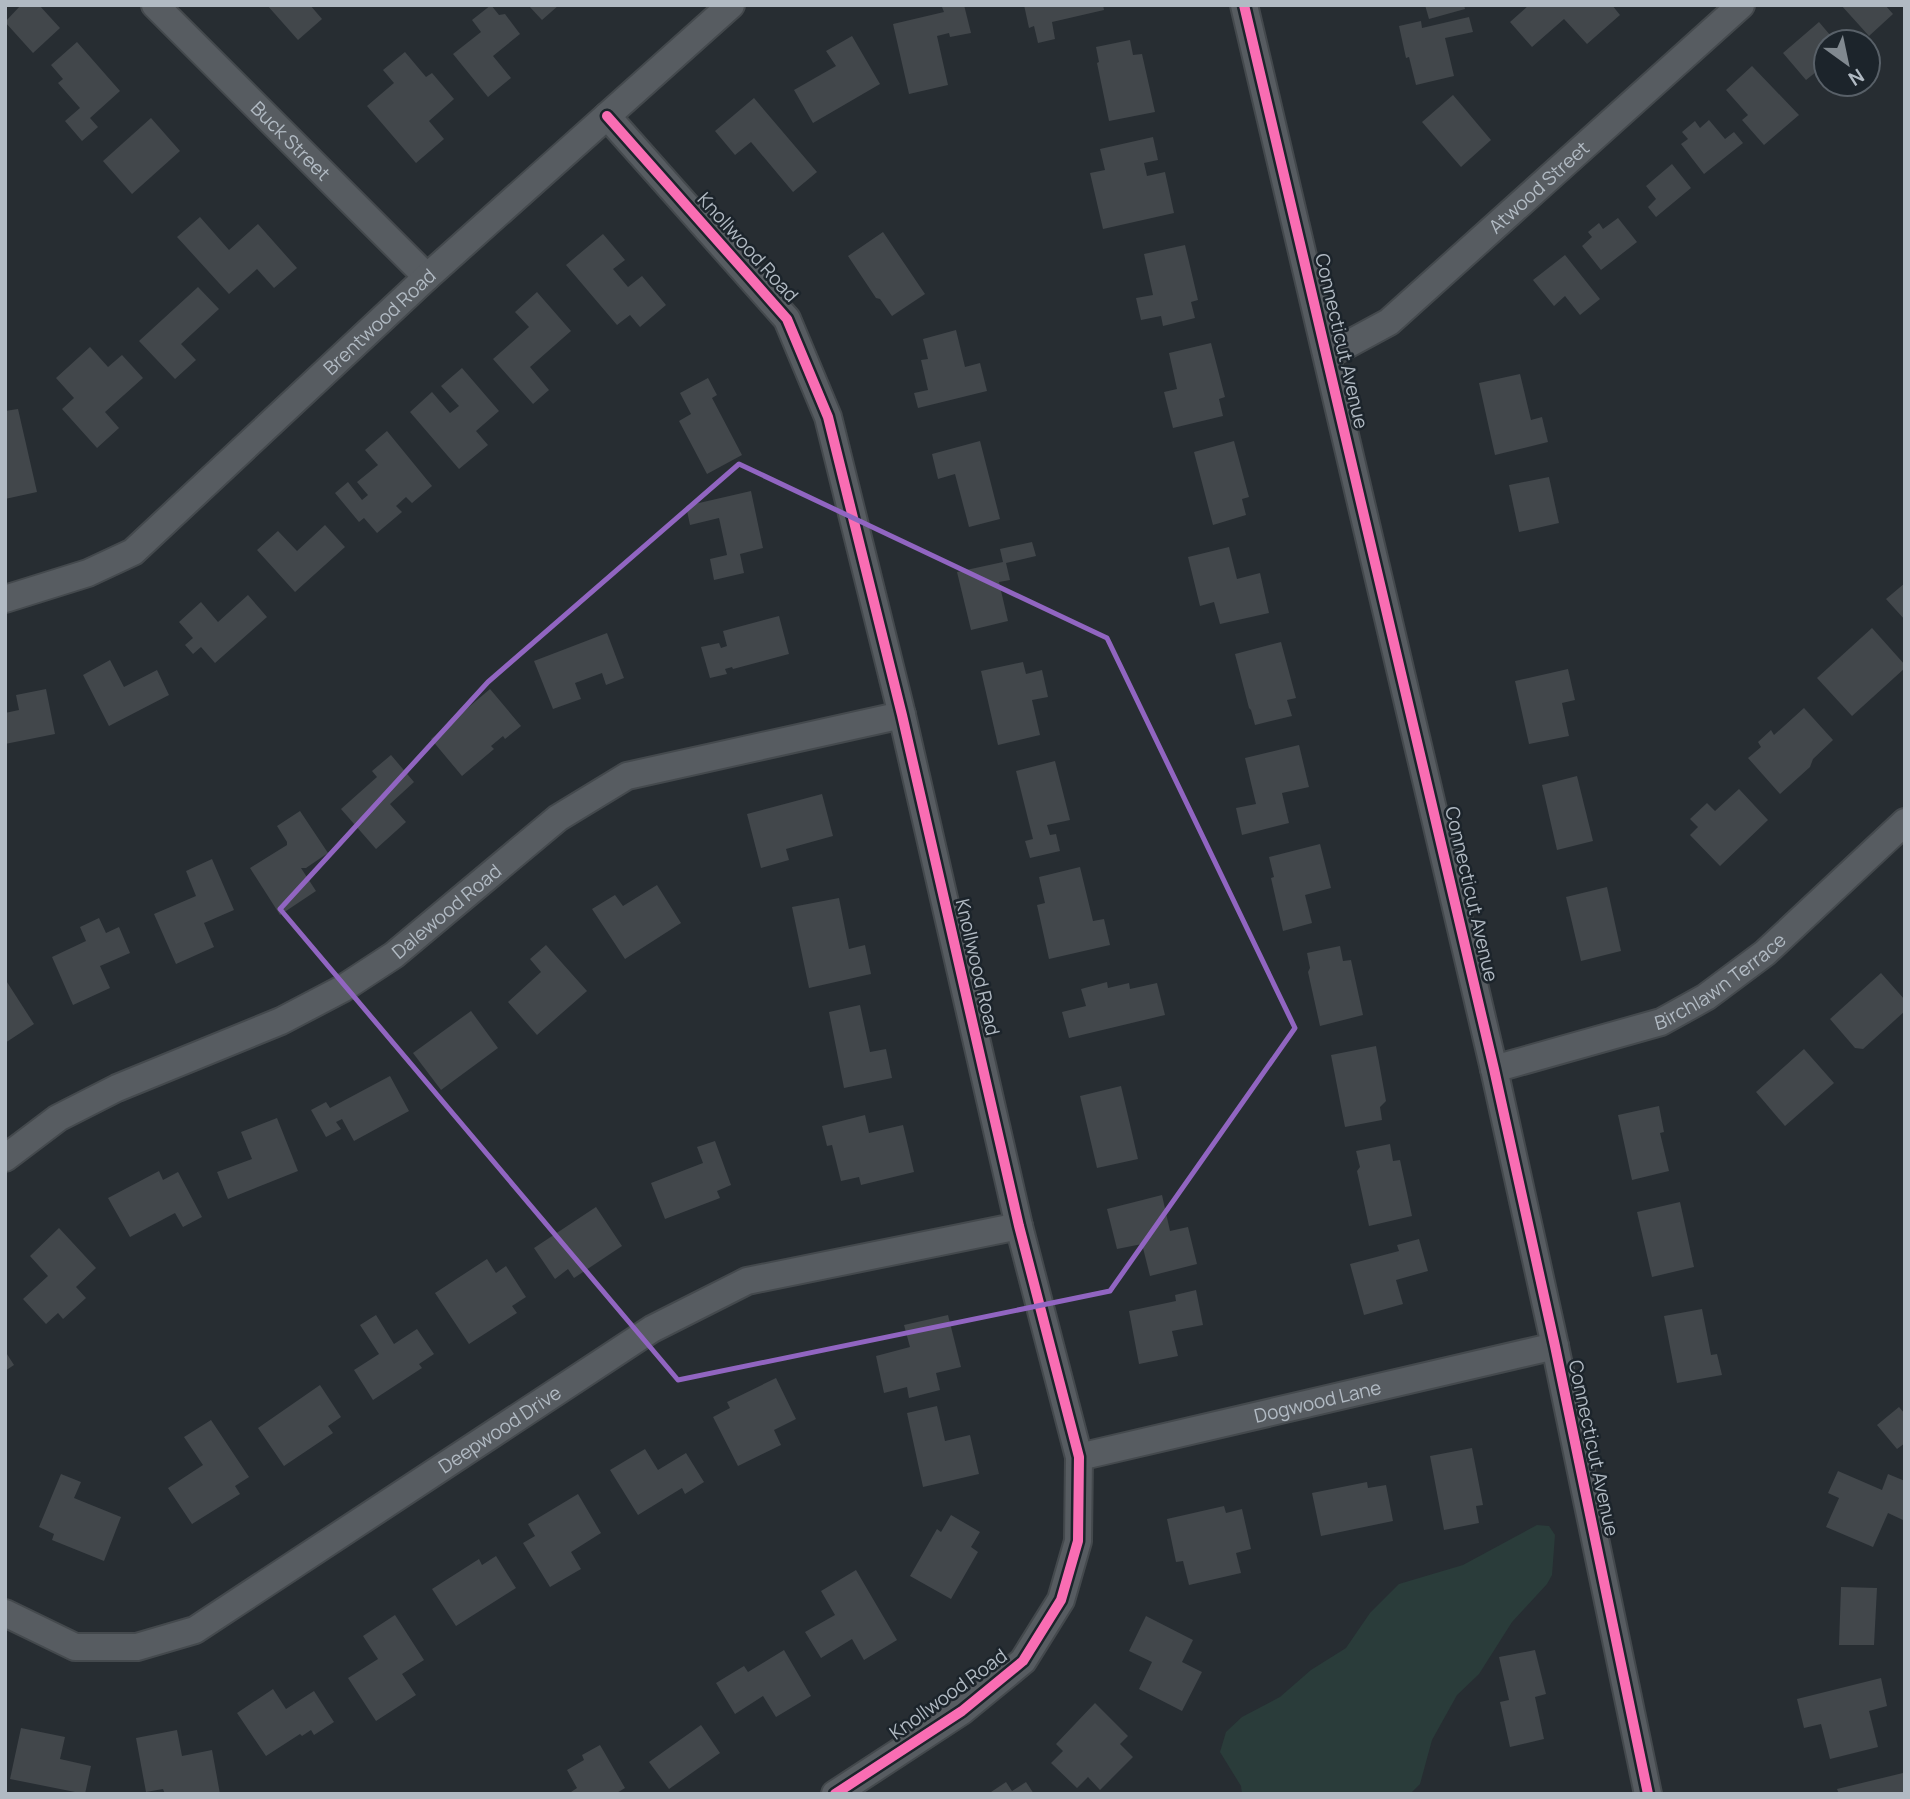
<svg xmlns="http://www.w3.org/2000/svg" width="1910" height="1799" font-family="Manrope,sans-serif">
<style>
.green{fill:#2a3c3a}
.building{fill:#42474b}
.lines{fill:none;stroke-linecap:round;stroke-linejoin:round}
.minor-casing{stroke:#44494d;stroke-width:30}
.minor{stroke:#575c61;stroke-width:26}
.cycleway-casing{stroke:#1c242b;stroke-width:15}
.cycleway{stroke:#f96db3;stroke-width:10}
.marked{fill:none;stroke:#9165c1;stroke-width:5;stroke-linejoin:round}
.labels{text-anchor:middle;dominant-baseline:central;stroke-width:5;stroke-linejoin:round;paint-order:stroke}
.street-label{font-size:19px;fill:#b1bac3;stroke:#1c242b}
</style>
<rect width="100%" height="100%" fill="#272d32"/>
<path class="green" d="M1537 1525 1549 1526 1555 1535 1552 1575 1547 1584 1512 1622 1479 1674 1457 1695 1432 1740 1420 1784 1410 1794H1242L1241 1786 1220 1752 1226 1732 1242 1717 1280 1697 1311 1670 1346 1648 1370 1613 1399 1584 1463 1565Z"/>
<g class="building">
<path d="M21 5H39L60 28 33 53 5 22Z"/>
<path d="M267 5H310L322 19 298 40Z"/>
<path d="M491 5 499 15 505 14 520 34 493 56 511 78 488 97 453 54 481 32 472 20Z"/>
<path d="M528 5H559L542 20Z"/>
<path d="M951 5H964L971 33 950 37 949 33 937 36 948 85 909 94 893 24 944 12 942 7Z"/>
<path d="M1024 5H1103L1104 10 1052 22 1055 39 1038 43 1034 26 1029 28Z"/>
<path d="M1425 5H1464L1465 9 1429 19Z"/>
<path d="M1529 5H1612L1620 15 1587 44 1564 19 1532 47 1510 22Z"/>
<path d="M1841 5H1885L1893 14 1869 36Z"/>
<path d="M1469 17 1473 32 1445 38 1454 76 1416 85 1409 57 1406 58 1399 26 1421 21 1422 28Z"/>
<path d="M1819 22 1836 42H1826V64L1806 80 1783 53Z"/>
<path d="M852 36 880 84 813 123 794 90 836 66 826 51Z"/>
<path d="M1130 40 1133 55 1142 54 1155 112 1109 121 1097 63 1099 62 1096 47Z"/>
<path d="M77 42 120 91 90 118 98 127 82 141 65 121 80 108 58 83 63 79 51 65Z"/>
<path d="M405 52 426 77 432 73 454 99 429 121 444 139 416 163 367 106 394 83 383 70Z"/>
<path d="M1752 66 1799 115 1764 145 1742 120 1748 115 1726 90Z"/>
<path d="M1453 95 1491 140 1461 167 1422 122Z"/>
<path d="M754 98 817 172 793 192 751 142 735 155 715 131Z"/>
<path d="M151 118 180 151 132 194 103 161Z"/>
<path d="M1709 120 1725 139 1734 132 1743 143 1704 174 1681 144 1688 139 1682 132 1695 121 1700 128Z"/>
<path d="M1153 137 1158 160 1144 163 1147 176 1165 172 1174 213 1103 229 1090 173 1105 170 1100 149Z"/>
<path d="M1672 164 1691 188 1656 217 1648 207 1656 199 1646 186Z"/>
<path d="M200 217 229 250 258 224 297 268 274 288 257 269 229 294 177 237Z"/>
<path d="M1618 218 1637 242 1601 270 1582 246 1592 237 1588 232 1599 223 1603 229Z"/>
<path d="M883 232 925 294 892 316 880 299 876 298 848 256Z"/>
<path d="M603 234 625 260 613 269 628 287 642 276 666 305 640 327 630 315 617 325 566 265Z"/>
<path d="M1185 245 1198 300 1191 302 1195 318 1163 326 1161 316 1141 320 1136 298 1153 295 1144 254Z"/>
<path d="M1565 255 1600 299 1580 315 1565 296 1554 306 1533 280Z"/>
<path d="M198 287 219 309 181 344 196 360 175 379 139 341Z"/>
<path d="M537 292 571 331 530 367 549 390 533 404 493 359 529 327 515 312Z"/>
<path d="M956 330 965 367 980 363 987 391 918 408 914 393 928 390 921 360 928 359 923 339Z"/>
<path d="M1211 343 1225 397 1219 399 1223 416 1173 428 1164 392 1177 389 1169 353Z"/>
<path d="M90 347 108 367 122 355 143 378 105 412 119 428 97 448 62 409 74 398 56 378Z"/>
<path d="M462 368 499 411 476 431 488 445 459 469 410 412 432 392 450 413 459 406 441 386Z"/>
<path d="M1520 374 1531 420 1542 417 1548 442 1495 455 1479 383Z"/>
<path d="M708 378 717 395 712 398 742 455 707 474 679 421 691 414 680 393Z"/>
<path d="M18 409 37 492 5 499V411Z"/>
<path d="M387 431 432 486 412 503 406 497 396 506 402 512 377 533 364 518 359 522 335 493 348 482 362 500 368 495 357 482 378 465 365 450Z"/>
<path d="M980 441 1000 519 969 527 955 474 938 479 932 454Z"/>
<path d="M1234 441 1249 497 1242 499 1246 515 1213 525 1194 452Z"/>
<path d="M1549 477 1559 523 1519 532 1509 485Z"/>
<path d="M751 491 763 548 740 554 744 573 714 580 710 559 727 555 719 518 690 525 686 506Z"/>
<path d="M325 525 345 547 295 592 257 550 278 531 297 551Z"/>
<path d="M1032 542 1036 556 1006 563 1010 580 999 582 1008 621 971 630 957 572 1003 562 1000 549Z"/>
<path d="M1229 547 1237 579 1260 573 1269 613 1220 624 1214 602 1200 606 1188 557Z"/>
<path d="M1905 583V620L1886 599Z"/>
<path d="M248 595 267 617 215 663 201 647 193 654 185 645 193 638 179 622 201 602 218 622Z"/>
<path d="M779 616 789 654 733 669 732 667 725 669 727 674 710 678 701 647 719 643 721 648 727 646 723 631Z"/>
<path d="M1872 628 1905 665V668L1852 716 1817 678Z"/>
<path d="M607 633 624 678 606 685 602 673 575 683 581 699 553 709 534 661Z"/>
<path d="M1281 642 1296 698 1287 700 1292 716 1255 725 1251 710 1249 708 1235 654Z"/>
<path d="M110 660 124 687 157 670 169 695 109 726 83 675Z"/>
<path d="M1023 662 1026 674 1042 670 1048 697 1032 700 1040 735 998 745 981 671Z"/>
<path d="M1568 669 1575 700 1562 703 1569 736 1529 744 1515 681Z"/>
<path d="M46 689 55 734 5 744V713L19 710 16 695Z"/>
<path d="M490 689 521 726 505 739 503 736 491 746 494 749 462 776 431 739Z"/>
<path d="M1804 708 1833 740 1813 759 1810 767 1780 794 1748 758 1761 747 1758 742 1771 730 1774 735Z"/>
<path d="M1299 745 1309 787 1282 793 1289 823 1242 835 1236 808 1256 804 1245 758Z"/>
<path d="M391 755 414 782 390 804 406 822 376 849 341 809 377 777 372 771Z"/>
<path d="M1055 761 1070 820 1047 825 1050 835 1056 834 1060 851 1030 858 1025 841 1033 839 1016 771Z"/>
<path d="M1577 776 1593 841 1557 850 1542 785Z"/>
<path d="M1739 789 1768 820 1720 866 1690 835 1698 827 1690 819 1707 803 1715 811Z"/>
<path d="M822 794 833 836 786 849 789 860 761 868 747 814Z"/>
<path d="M300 811 328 853 306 868H301L316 891 280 915 250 868 287 845V842L277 826Z"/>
<path d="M1320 844 1331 888 1305 895 1312 923 1283 931 1271 878 1274 877 1269 857Z"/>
<path d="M212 859 234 910 204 923 214 947 176 964 154 914 196 896 186 871Z"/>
<path d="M1080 867 1093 921 1104 919 1110 945 1049 959 1037 905 1045 903 1039 877Z"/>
<path d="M657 885 681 923 625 959 592 909 615 895 623 906Z"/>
<path d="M1607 887 1621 951 1581 961 1566 897Z"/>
<path d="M839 898 849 949 865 945 871 974 809 988 792 907Z"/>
<path d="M99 918 106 933 119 927 130 953 100 966 110 988 73 1005 52 957 86 941 80 927Z"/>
<path d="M546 945 587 991 537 1035 508 1002 541 972 530 959Z"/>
<path d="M1340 946 1343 961 1351 960 1363 1015 1320 1026 1308 972 1310 968 1307 953Z"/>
<path d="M1881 973 1905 1000V1011L1863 1049 1855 1048 1830 1019Z"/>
<path d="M5 979 34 1024 5 1043Z"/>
<path d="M1107 982 1108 988 1129 983 1130 989 1157 983 1165 1015 1069 1038 1062 1012 1086 1006 1081 989Z"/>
<path d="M860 1005 870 1052 886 1049 892 1078 844 1088 829 1012Z"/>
<path d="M471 1011 498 1048 441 1090 413 1053Z"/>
<path d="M1376 1046 1386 1101 1380 1107 1382 1120 1345 1127 1331 1055Z"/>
<path d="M1804 1049 1834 1083 1785 1126 1756 1092Z"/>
<path d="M390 1076 409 1111 354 1141 342 1119 336 1122 341 1129 326 1137 311 1110 326 1102 330 1108Z"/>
<path d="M1121 1086 1138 1159 1097 1168 1080 1096Z"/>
<path d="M1659 1106 1664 1132 1660 1133 1669 1171 1632 1180 1618 1115Z"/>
<path d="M865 1115 869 1133 903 1125 914 1172 861 1185 859 1177 841 1181 832 1145 827 1146 822 1126Z"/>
<path d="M277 1118 298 1171 228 1199 217 1172 252 1159 241 1132Z"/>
<path d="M715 1141 731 1185 717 1191 720 1198 665 1219 651 1183 703 1163 697 1147Z"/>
<path d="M1390 1144 1393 1161 1400 1160 1412 1216 1369 1226 1357 1171 1360 1167 1356 1151Z"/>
<path d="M159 1171 163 1180 178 1172 202 1217 183 1227 175 1213 130 1237 108 1198Z"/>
<path d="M1162 1195 1170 1231 1188 1227 1197 1264 1150 1276 1142 1244 1117 1249 1107 1209Z"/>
<path d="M1680 1202 1694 1267 1652 1277 1637 1212Z"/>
<path d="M596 1207 622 1246 574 1278 568 1269 555 1279 534 1248Z"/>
<path d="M59 1228 96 1268 76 1287 86 1298 63 1319 58 1313 46 1324 23 1299 48 1276 30 1256Z"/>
<path d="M1419 1239 1428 1271 1396 1280 1403 1304 1364 1315 1350 1264 1399 1251 1397 1245Z"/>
<path d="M487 1259 496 1273 506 1266 526 1297 512 1306 517 1313 469 1344 435 1293Z"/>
<path d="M1196 1290 1203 1325 1172 1331 1178 1356 1139 1364 1129 1311 1176 1301 1175 1295Z"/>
<path d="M1702 1309 1711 1355 1717 1354 1722 1375 1677 1383 1664 1316Z"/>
<path d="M376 1315 394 1344 417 1329 434 1354 419 1364 422 1368 373 1400 354 1370 379 1354 360 1325Z"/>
<path d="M948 1315 961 1367 936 1373 940 1390 909 1398 907 1387 884 1393 876 1356 910 1347 904 1325Z"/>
<path d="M5 1351 14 1365 5 1371Z"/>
<path d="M776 1378 796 1419 774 1430 781 1445 738 1466 713 1417 730 1408 727 1402Z"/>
<path d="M320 1385 341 1417 328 1426 333 1433 284 1466 258 1428Z"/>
<path d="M937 1406 945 1441 970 1435 979 1474 923 1487 907 1413Z"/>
<path d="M1899 1407 1905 1414V1443L1897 1449 1877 1425Z"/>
<path d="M211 1420 249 1477 235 1486 240 1494 192 1524 168 1488 203 1465 184 1437Z"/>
<path d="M1472 1448 1483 1505 1476 1506 1479 1523 1444 1530 1430 1456Z"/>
<path d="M645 1449 658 1470 686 1453 704 1482 685 1494 682 1488 638 1515 610 1470Z"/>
<path d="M1838 1471 1882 1490 1888 1474 1905 1481 1903 1520 1888 1513 1873 1547 1826 1527 1839 1498 1828 1493Z"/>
<path d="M61 1474 81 1482 74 1498 121 1517 104 1561 52 1540 54 1534 39 1527Z"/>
<path d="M1367 1482 1368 1488 1386 1485 1393 1521 1321 1536 1312 1493Z"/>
<path d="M578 1494 601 1533 571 1552 581 1569 550 1587 523 1543 535 1536 528 1524Z"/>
<path d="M1224 1506 1226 1513 1242 1509 1251 1549 1236 1553 1241 1573 1189 1585 1183 1561 1176 1562 1167 1519Z"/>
<path d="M951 1515 980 1532 971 1547 978 1552 951 1599 910 1576 937 1529 941 1532Z"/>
<path d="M496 1556 516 1588 456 1626 432 1589 479 1559 482 1565Z"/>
<path d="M856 1570 897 1640 864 1660 852 1639 821 1658 805 1632 835 1615 821 1591Z"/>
<path d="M1841 1587 1877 1588 1874 1645H1839Z"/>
<path d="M395 1615 424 1660 402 1674 416 1695 376 1721 348 1678 378 1659 363 1636Z"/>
<path d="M1146 1616 1193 1640 1182 1662 1202 1672 1182 1711 1139 1689 1152 1662 1129 1651Z"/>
<path d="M784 1650 811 1696 776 1717 763 1696 735 1714 716 1683 744 1666 748 1672Z"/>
<path d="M1535 1650 1546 1694 1535 1697 1544 1739 1510 1747 1500 1702 1509 1700 1499 1657Z"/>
<path d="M1881 1678 1887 1706 1869 1711 1878 1747 1830 1759 1821 1724 1804 1728 1797 1699Z"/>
<path d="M273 1689 286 1709 314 1691 334 1722 314 1735 311 1730 302 1736 300 1734 266 1756 237 1713Z"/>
<path d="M1095 1703 1128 1736 1120 1744 1133 1757 1100 1790 1088 1777 1077 1788 1051 1763 1063 1751 1056 1744Z"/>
<path d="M701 1725 720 1753 669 1789 649 1762Z"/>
<path d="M21 1728 65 1737 60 1759 91 1766 85 1794 10 1779Z"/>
<path d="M177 1730 182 1756 212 1750 220 1794H165L163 1789 146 1792 136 1738Z"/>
<path d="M600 1745 625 1788 615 1794H568L577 1788 567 1770 584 1760 582 1755Z"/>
<path d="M1903 1773 1905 1794H1839L1837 1789Z"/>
<path d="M1006 1782 1012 1791 1026 1782 1034 1794H988Z"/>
</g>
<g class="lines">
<defs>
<g id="minor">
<path id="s1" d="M155 5 427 277"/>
<path d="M1244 5 1494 1069 1555 1346 1648 1794"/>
<path d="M607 116 787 319 828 417 902 715 1019 1226 1079 1457 1078 1541 1061 1600 1023 1661 962 1711 835 1794"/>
<path id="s2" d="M1328 355 1389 322 1741 5"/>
<path id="s3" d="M5 599 88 573 133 552 427 277 731 5"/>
<path id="s4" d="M1494 1069 1661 1022 1706 997 1765 953 1905 822"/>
<path id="s5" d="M5 1158 58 1118 117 1088 281 1021 342 989 394 955 558 818 627 776 902 715"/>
<path id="s6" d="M1079 1457 1555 1346"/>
<path id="s7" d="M5 1613 75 1647H137L195 1630 652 1329 747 1281 1019 1226"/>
</g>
</defs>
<use href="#minor" class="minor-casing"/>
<use href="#minor" class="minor"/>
<defs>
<g id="cycleway">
<path d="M1244 5 1494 1069 1555 1346 1648 1794"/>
<path d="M607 116 787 319 828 417 902 715 1019 1226 1079 1457 1078 1541 1061 1600 1023 1661 962 1711 835 1794"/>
</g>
</defs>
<use href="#cycleway" class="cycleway-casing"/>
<use href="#cycleway" class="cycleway"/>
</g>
<path class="marked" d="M739 464 1107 638 1295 1028 1110 1291 678 1380 280 909 488 682Z"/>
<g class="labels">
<g class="street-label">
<text stroke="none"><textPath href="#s1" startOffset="192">Buck Street</textPath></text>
<text stroke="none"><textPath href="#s2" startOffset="271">Atwood Street</textPath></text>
<text transform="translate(748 247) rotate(48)">Knollwood Road</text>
<text stroke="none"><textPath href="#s3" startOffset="474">Brentwood Road</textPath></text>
<text transform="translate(1342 341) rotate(77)">Connecticut Avenue</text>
<text transform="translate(1472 894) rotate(77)">Connecticut Avenue</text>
<text stroke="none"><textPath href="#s5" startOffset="509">Dalewood Road</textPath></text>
<text transform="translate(978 967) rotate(77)">Knollwood Road</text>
<text stroke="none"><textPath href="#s4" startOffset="245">Birchlawn Terrace</textPath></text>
<text stroke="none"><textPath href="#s6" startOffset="245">Dogwood Lane</textPath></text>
<text stroke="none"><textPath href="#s7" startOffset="565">Deepwood Drive</textPath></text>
<text transform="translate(1594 1448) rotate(78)">Connecticut Avenue</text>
<text transform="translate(948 1694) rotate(-36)">Knollwood Road</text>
</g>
</g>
<rect width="1910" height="1799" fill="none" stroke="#b1bac3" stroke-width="14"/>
<g transform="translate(1847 63) rotate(147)"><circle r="33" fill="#1c242b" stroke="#586068" stroke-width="2"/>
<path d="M0-5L12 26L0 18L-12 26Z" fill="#818990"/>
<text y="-10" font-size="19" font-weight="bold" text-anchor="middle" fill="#b1bac3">N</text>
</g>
</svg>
